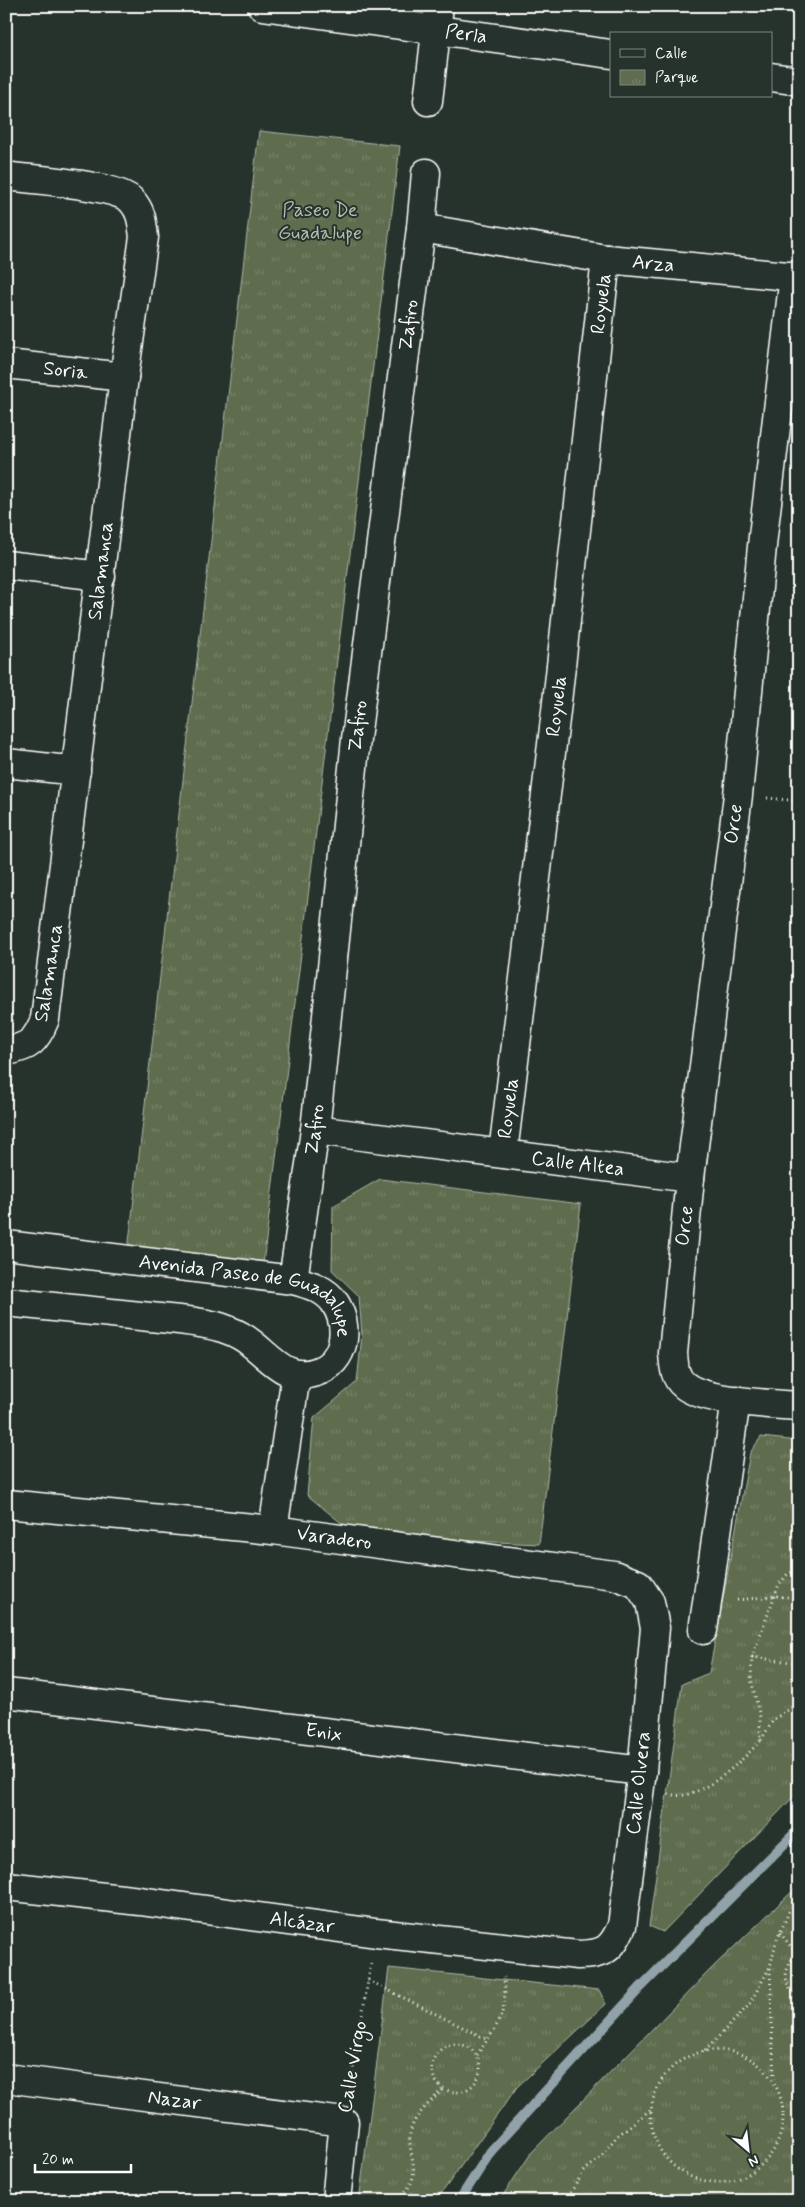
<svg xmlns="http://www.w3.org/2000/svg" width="805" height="2207" font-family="Mynerve,sans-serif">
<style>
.park{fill:url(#park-tufts);stroke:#afb6a6}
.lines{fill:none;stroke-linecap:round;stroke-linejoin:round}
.stream{stroke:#92a2a9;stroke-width:10}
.minor-casing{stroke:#fff;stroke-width:31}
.path{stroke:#fff;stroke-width:3;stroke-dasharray:1 4;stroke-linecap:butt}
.minor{stroke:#26332d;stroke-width:28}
.labels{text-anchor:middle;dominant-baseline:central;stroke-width:4;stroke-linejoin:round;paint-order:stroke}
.street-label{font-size:20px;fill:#fff;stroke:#26332d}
.park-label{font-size:20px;fill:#b7bdaf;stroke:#26332d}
</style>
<defs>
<pattern id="park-tufts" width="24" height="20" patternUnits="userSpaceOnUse" patternTransform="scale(1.25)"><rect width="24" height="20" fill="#5f6c4e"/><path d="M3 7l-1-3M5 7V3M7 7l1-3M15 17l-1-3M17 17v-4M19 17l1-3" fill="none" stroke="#778269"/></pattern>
</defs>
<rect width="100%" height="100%" fill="#26332d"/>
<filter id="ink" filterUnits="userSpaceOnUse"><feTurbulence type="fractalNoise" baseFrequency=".02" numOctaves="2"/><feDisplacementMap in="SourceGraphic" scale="10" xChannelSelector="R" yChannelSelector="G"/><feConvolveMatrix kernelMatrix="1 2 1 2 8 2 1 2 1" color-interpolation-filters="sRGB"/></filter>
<g filter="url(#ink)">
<g class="park">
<path d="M259 131 400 146 263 1264 128 1250Z"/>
<path d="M380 1179 581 1204 539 1544 386 1537 345 1526 307 1495 314 1418 357 1382 362 1335 359 1296 332 1270 333 1206Z"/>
<path d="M761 1437 799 1441V1791L663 1932 649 1926 682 1684 709 1673 750 1453Z"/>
<path d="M799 1885V2201H499L532 2152 713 1967Z"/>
<path d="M389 1968 599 1990 606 2004 517 2087 436 2201H359Z"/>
</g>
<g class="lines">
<path class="stream" d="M459 2201 491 2151 640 1988 799 1829"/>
<defs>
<g id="minor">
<path id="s1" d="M262 6 611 54"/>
<path d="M771 77 799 81"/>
<path d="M428 101 439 6"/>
<path d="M6 176C32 180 116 184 132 201 142 212 142 223 144 237L124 377 45 1019C36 1041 30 1047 6 1051"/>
<path id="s2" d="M421 228 606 259 799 277"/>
<path d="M794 276 763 536 738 795 690 1178 673 1353C674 1365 674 1377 684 1385 704 1402 772 1404 799 1406"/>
<path id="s3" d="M6 364 124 377"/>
<path d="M6 565 101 576"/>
<path d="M6 763 76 771"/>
<path id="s4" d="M315 1130 690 1178"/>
<path id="s5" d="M503 1153 556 711 606 259"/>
<path id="s6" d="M6 1245 293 1280C308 1284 326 1289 335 1303 350 1327 346 1362 316 1372 287 1382 271 1358 251 1343 245 1338 236 1333 228 1330 210 1322 170 1319 150 1317 102 1312 54 1307 6 1302"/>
<path id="s7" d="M293 1280 315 1130 356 739 421 228 426 173"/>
<path id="s8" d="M6 1504 273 1530 614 1575 638 1584 650 1602 655 1628 642 1771 622 1926C611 1950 605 1954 578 1955L376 1933 140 1901 6 1886"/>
<path d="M273 1530 296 1375"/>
<path d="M703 1630 736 1400"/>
<path id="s9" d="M6 1693 642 1771"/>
<path id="s10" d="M6 2078 344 2122 336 2201"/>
</g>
</defs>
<use href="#minor" class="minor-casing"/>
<g class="path">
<path d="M767 798 799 801"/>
<path d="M737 1600 774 1596 799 1598"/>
<path d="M752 1657 799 1663"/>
<path d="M761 1740 774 1719 799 1703"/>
<path d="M668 1794C673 1795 679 1796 684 1795 711 1790 742 1761 760 1741V1717L751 1679 752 1657 779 1584 787 1575 799 1568"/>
<path d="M780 1933 797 1954"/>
<path d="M799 1953C783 1964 781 1987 799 1997"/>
<path d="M770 1968 774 2081"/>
<path d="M368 1980 488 2040"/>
<circle cx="456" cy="2068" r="24"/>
<circle cx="717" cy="2116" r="66"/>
<path d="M705 2051 749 2005 770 1967 776 1942 789 1912 799 1901"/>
<path d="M477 2055C497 2025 508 2016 504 1977"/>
<path d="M349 2093 371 1963"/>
<path d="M393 2201C433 2177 400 2151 413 2124 419 2111 433 2100 443 2089"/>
<path d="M565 2201 585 2170 600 2158 616 2137 651 2109"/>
</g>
<use href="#minor" class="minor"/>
</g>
</g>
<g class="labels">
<g class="street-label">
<text stroke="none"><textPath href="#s1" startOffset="206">Perla</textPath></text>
<text stroke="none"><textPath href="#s2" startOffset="235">Arza</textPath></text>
<text stroke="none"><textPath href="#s5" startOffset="855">Royuela</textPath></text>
<text stroke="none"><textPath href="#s7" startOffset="962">Zafiro</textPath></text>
<text stroke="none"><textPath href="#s3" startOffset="60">Soria</textPath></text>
<text transform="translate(101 571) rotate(-83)">Salamanca</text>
<text stroke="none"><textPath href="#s5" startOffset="450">Royuela</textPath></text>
<text stroke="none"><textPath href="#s7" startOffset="558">Zafiro</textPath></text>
<text transform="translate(734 824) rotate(-83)">Orce</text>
<text transform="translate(49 973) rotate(-81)">Salamanca</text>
<text stroke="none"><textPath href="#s5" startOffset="45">Royuela</textPath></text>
<text stroke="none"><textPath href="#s7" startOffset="152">Zafiro</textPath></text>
<text stroke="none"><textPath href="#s4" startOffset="265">Calle Altea</textPath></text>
<text transform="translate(685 1226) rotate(-84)">Orce</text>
<text stroke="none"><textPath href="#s6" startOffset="254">Avenida Paseo de Guadalupe</textPath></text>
<text stroke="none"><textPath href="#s8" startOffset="330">Varadero</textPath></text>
<text stroke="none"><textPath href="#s9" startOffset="320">Enix</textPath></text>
<text transform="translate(639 1783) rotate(-84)">Calle Olvera</text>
<text transform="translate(302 1923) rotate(8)">Alcázar</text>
<text transform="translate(353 2067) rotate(-80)">Calle Virgo</text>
<text stroke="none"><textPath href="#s10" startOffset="170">Nazar</textPath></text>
</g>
<g class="park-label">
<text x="320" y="210">Paseo De<tspan x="320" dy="23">Guadalupe</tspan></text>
</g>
</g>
<rect width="805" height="2207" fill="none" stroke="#26332d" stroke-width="25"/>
<rect x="12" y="12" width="780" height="2182" fill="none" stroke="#fff" stroke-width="2" filter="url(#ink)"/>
<rect x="610" y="32" width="162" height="65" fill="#26332d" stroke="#7d8581"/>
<rect x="620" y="49" width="25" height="8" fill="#26332d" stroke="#7d8581"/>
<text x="655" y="58" font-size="15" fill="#ffffff">Calle</text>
<rect x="620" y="70" width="25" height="15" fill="url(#park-tufts)" stroke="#7d8581"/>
<text x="655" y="82" font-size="15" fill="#ffffff">Parque</text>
<g transform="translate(748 2150) rotate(152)" stroke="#26332d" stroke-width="4" paint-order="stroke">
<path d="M0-4L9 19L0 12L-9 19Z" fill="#ffffff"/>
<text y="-8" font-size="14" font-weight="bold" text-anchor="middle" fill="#ffffff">N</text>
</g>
<path d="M35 2164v8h96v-8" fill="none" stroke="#ffffff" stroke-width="2.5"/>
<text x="42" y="2164" font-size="15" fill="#ffffff" stroke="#26332d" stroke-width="4" paint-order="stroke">20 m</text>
</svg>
